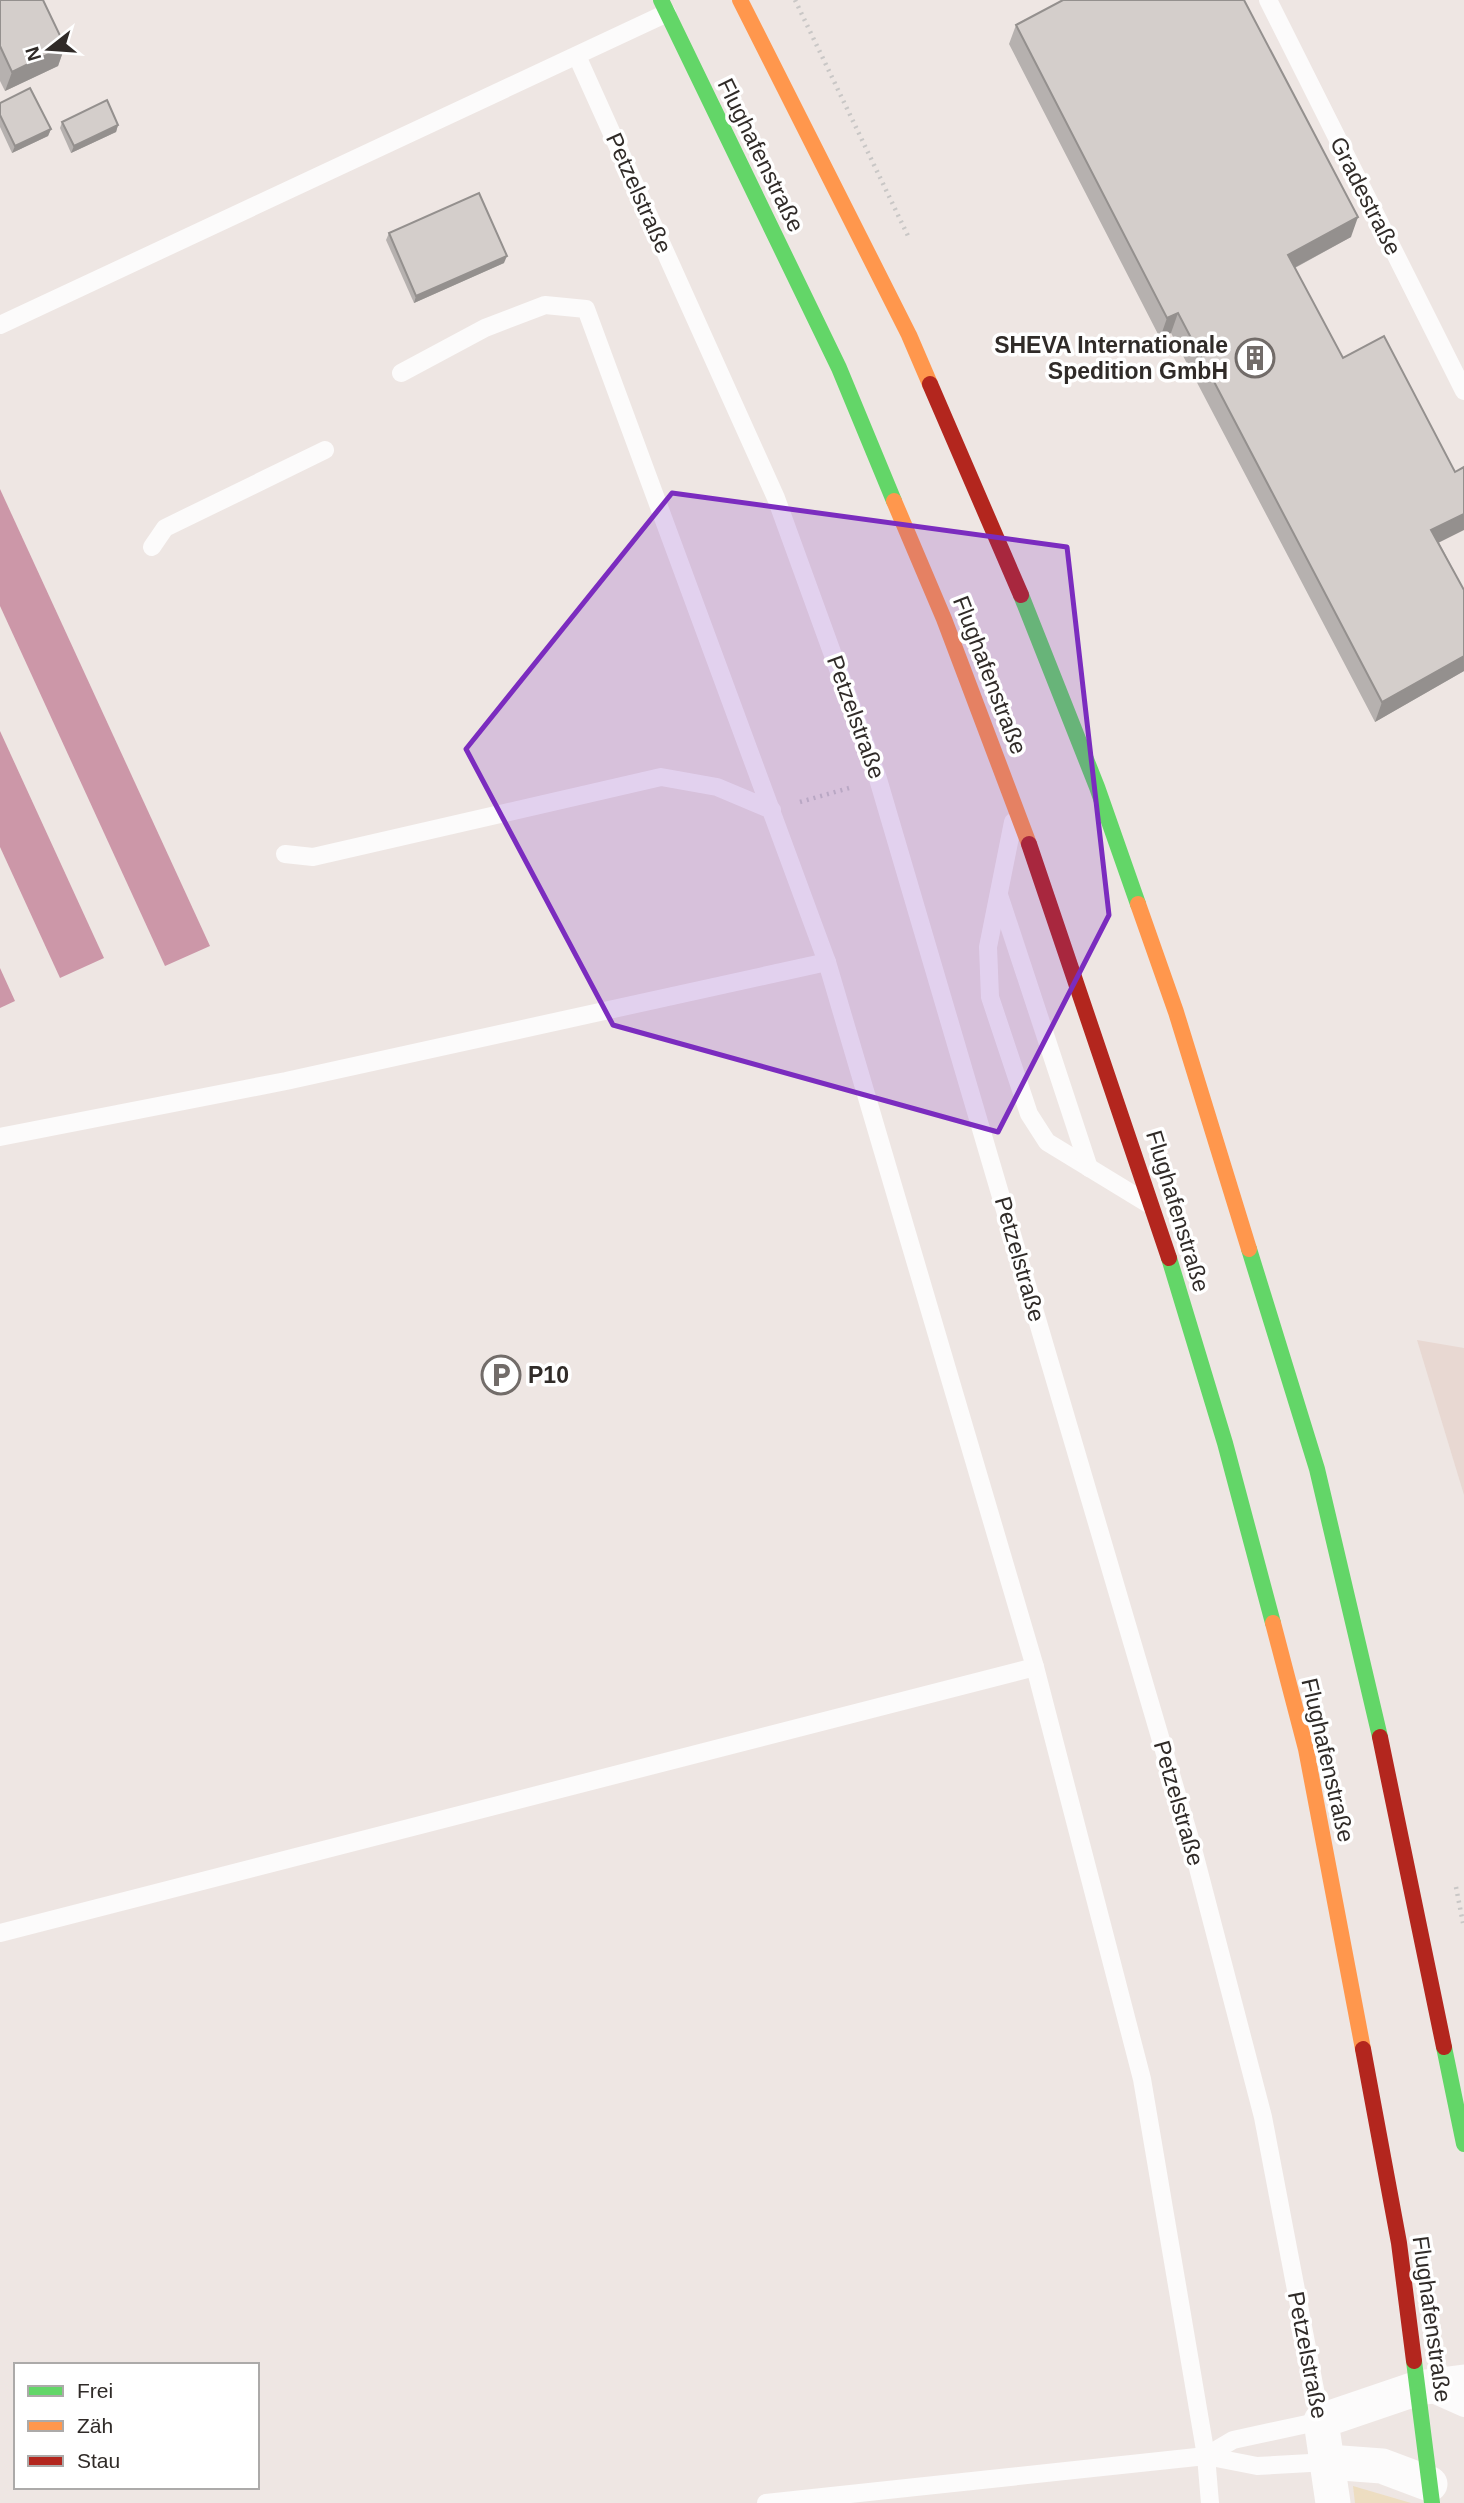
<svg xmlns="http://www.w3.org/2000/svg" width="1464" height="2503" font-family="Helvetica,sans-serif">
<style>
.built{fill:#e8d8d2}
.green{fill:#edddc1}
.water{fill:#cc97a8}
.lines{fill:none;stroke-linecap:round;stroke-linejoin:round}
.path{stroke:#c9c7c6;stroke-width:4.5;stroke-dasharray:2 5;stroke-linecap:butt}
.lane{stroke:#fcfbfb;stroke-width:18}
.street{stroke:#fcfbfb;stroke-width:35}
.fast{stroke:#63d668;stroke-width:16}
.slow{stroke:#ff974d;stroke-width:16}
.jam{stroke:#b3261e;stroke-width:16}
.wall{fill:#b6b1af}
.shaded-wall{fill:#94908e}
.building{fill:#d4cecb;stroke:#94908e;stroke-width:2}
.marked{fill:#7b2cbf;fill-opacity:0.2;stroke:#7b2cbf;stroke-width:5;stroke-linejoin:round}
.labels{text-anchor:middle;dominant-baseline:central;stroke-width:7;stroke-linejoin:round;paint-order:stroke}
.street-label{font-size:23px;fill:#302b28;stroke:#fff}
.poi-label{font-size:23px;font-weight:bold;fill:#302b28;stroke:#fff;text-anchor:end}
</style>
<rect width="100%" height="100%" fill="#eee6e3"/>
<path class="built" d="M1417 1340 1464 1348V1495Z"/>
<path class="green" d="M1353 2486 1411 2503H1355Z"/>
<g class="water">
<path d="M0 489 210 946 165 966 0 606Z"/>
<path d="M0 731 104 958 60 978 0 847Z"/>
<path d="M0 968 15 1001 0 1008Z"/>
</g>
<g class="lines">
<g class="path">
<path d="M795 0 909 238"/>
<path d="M800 802 849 788"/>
<path d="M1456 1887 1463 1923"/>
</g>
<g class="lane">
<path d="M1268 0 1464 391"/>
<path d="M577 56 776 498 878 779 1193 1849 1263 2117 1321 2421 1233 2440 1206 2456"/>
<path d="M0 325 667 13"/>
<path d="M401 373 485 328 545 305 586 309 827 962 1035 1667 1142 2079 1206 2456 1210 2503"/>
<path d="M152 547 165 528 325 450"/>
<path d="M1013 822 988 947 990 997 1029 1114 1047 1142 1147 1203"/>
<path d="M285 854 313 857 661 777 717 787 772 810"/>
<path d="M999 895 1089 1168"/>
<path d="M0 1137 286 1081 827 962"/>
<path d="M0 1933 1035 1667"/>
<path d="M1428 2392 1464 2408"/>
<path d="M766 2503 1206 2456 1257 2466 1328 2462"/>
</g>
<g class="street">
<path d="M1328 2462 1382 2466 1430 2484"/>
<path d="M1333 2503 1321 2421 1418 2388 1464 2382"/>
</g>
<g class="fast">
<path d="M661 0 839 368 894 501"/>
<path d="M1021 595 1097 787 1138 904"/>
<path d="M1249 1249 1317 1469 1380 1737"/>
<path d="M1169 1258 1225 1443 1273 1623"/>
<path d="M1444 2047 1464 2144"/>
<path d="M1414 2361 1432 2503"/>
</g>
<g class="slow">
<path d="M740 0 909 335 930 384"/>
<path d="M894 501 944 619 1029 844"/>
<path d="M1138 904 1176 1012 1249 1249"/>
<path d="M1273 1623 1306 1749 1363 2049"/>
</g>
<g class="jam">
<path d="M930 384 1021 595"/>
<path d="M1029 844 1169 1258"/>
<path d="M1380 1737 1444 2047"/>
<path d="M1363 2049 1399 2243 1414 2361"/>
</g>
</g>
<g class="wall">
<path d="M0 0 65 46 58 66 5 91 0 81Z"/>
<path d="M1016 25 1351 237 1295 268 1464 590V671L1375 722 1171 333 1160 338 1009 44Z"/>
<path d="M0 103 51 129 48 136 12 153 0 127Z"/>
<path d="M62 122 118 125 116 132 71 153 60 128Z"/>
<path d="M389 233 504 263 414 303 386 240Z"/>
</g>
<g class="shaded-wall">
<path d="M65 46 58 66 5 91 12 72Z"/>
<path d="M118 125 116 132 71 153 74 146Z"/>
<path d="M51 129 48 136 12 153 15 146Z"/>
<path d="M1358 217 1351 237 1281 275 1288 255Z"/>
<path d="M507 256 504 263 414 303 416 296Z"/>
<path d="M1178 313 1171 333 1160 338 1167 318Z"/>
<path d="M1464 514V530L1424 550 1431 530Z"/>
<path d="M1464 656V671L1375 722 1382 702Z"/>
</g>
<g class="building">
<path d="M0 0H43L65 46 12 72 0 46Z"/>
<path d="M1063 0H1244L1358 217 1288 255 1343 358 1384 336 1455 472 1464 467V514L1431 530 1464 590V656L1382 702 1178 313 1167 318 1016 25Z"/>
<path d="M30 88 51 129 15 146 0 115V103Z"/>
<path d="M107 100 118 125 74 146 62 122Z"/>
<path d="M479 193 507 256 416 296 389 233Z"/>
</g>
<path class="marked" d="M672 493 1067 547 1109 915 998 1132 613 1025 466 749Z"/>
<defs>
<symbol id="building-ring" viewBox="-11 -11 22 22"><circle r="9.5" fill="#fff" stroke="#726c69" stroke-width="1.5"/><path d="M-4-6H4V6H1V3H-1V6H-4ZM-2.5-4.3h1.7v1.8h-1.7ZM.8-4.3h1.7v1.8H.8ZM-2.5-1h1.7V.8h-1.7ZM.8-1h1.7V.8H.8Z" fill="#726c69"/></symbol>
<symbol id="parking-ring" viewBox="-11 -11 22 22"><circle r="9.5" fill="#fff" stroke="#726c69" stroke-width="1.5"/><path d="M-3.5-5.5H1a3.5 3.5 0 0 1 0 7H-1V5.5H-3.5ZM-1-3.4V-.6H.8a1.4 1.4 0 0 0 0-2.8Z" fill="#726c69"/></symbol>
</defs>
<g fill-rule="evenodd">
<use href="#building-ring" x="1233" y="336" width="44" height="44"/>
<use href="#parking-ring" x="479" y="1353" width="44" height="44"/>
</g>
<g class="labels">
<g class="street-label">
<text transform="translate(761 155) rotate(64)">Flughafenstraße</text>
<text transform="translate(639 193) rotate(66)">Petzelstraße</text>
<text transform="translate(1366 196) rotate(63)">Gradestraße</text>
<text transform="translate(990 675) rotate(69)">Flughafenstraße</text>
<text transform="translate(856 717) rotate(70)">Petzelstraße</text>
<text transform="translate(1178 1211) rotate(73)">Flughafenstraße</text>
<text transform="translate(1020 1259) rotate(74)">Petzelstraße</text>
<text transform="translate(1328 1760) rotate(77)">Flughafenstraße</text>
<text transform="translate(1179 1803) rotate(74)">Petzelstraße</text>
<text transform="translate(1432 2319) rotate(82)">Flughafenstraße</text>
<text transform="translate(1308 2355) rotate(79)">Petzelstraße</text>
</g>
<g class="poi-label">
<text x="1228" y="345">SHEVA Internationale<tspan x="1228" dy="26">Spedition GmbH</tspan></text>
<text x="528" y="1375" text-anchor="start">P10</text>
</g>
</g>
<rect x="14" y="2363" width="245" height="126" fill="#ffffff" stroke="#acaaa9" stroke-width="2"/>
<rect x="28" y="2386" width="35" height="10" fill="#63d668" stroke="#acaaa9" stroke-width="2"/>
<text x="77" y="2398" font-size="21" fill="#302b28">Frei</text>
<rect x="28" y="2421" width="35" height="10" fill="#ff974d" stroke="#acaaa9" stroke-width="2"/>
<text x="77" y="2433" font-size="21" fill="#302b28">Zäh</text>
<rect x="28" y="2456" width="35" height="10" fill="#b3261e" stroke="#acaaa9" stroke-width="2"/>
<text x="77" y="2468" font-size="21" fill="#302b28">Stau</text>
<g transform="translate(49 49) rotate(253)" stroke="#ffffff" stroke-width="5" paint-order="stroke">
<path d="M0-5L12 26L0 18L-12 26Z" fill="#302b28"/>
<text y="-10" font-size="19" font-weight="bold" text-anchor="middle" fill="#302b28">N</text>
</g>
</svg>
